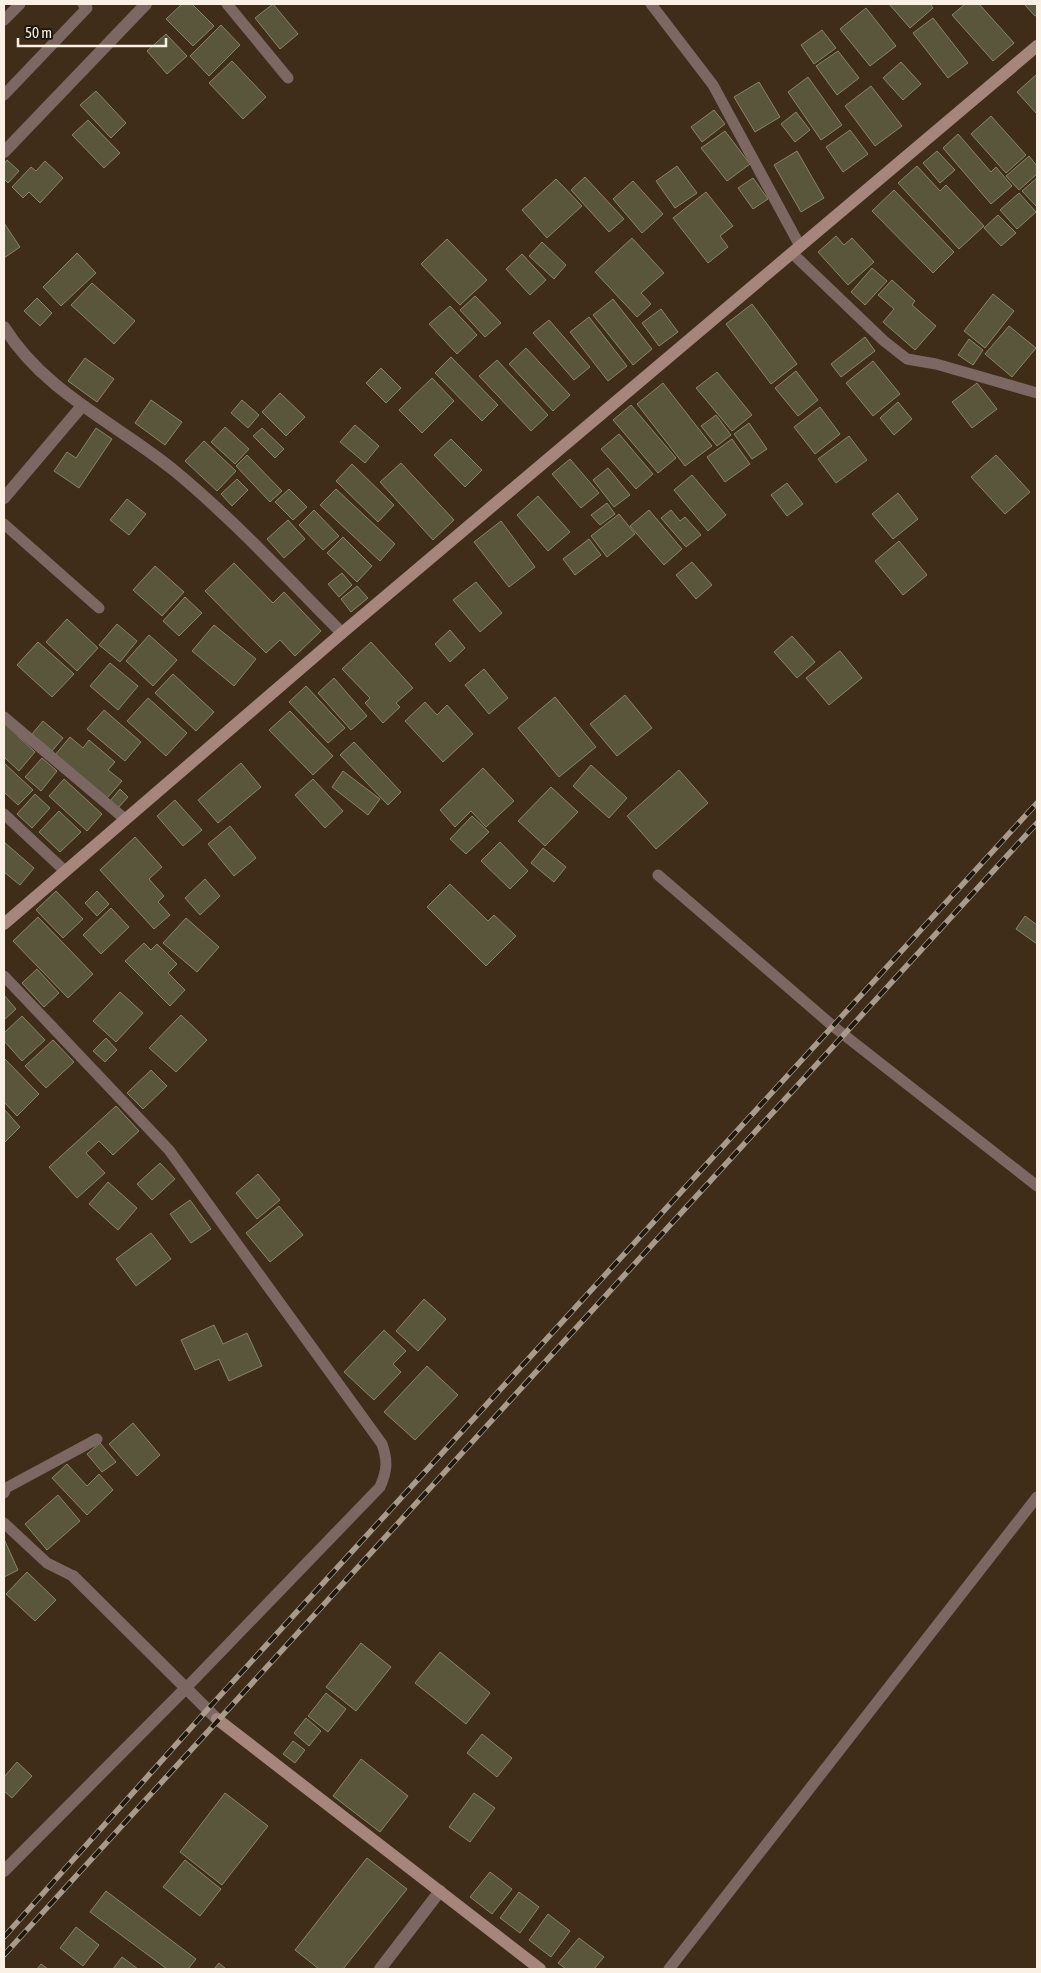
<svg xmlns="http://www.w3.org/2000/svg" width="1041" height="1973" font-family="'Asap Condensed',sans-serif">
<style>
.building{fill:#59563c;stroke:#878569}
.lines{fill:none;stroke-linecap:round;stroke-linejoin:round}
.lane{stroke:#7c6762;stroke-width:11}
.street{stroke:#7c6762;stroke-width:12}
.secondary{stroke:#a6857d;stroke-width:12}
.rail-casing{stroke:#a99b8c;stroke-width:5.5}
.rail{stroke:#1f180f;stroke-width:4;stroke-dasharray:11;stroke-linecap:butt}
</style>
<rect width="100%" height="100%" fill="#3f2d1a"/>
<g class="building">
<path d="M182 4H192L214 26 193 46 166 19Z"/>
<path d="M273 4 298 34 280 49 255 18Z"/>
<path d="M889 4H930L933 8 910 28Z"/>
<path d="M965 4H979L1014 43 993 61 952 15Z"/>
<path d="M1024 4H1037V15L1035 16Z"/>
<path d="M866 8 896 46 870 66 840 29Z"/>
<path d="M933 18 968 63 948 78 913 33Z"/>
<path d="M221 25 240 45 209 76 190 56Z"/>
<path d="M822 30 836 48 814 64 801 45Z"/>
<path d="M166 34 187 56 167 74 147 51Z"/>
<path d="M838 51 859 78 837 95 816 66Z"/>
<path d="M232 61 266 97 243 119 209 83Z"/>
<path d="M901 62 921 84 903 100 883 78Z"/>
<path d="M1037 74V114L1017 92Z"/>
<path d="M808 77 842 125 821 140 788 92Z"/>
<path d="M759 82 780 117 755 132 734 97Z"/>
<path d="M871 86 902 126 875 146 845 106Z"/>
<path d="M96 91 126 123 111 138 80 105Z"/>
<path d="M714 110 725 124 702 142 691 127Z"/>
<path d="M796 112 810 130 795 142 781 124Z"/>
<path d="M991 116 1026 155 1006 173 971 134Z"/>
<path d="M88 120 120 153 104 168 72 135Z"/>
<path d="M850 130 868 154 843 172 826 147Z"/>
<path d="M725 131 750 164 727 181 701 148Z"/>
<path d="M958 134 991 172 996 167 1012 186 991 204 943 148Z"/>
<path d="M797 151 824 198 801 212 774 165Z"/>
<path d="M937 151 955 170 940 183 923 163Z"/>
<path d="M1029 156 1037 166V174L1019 190 1006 176Z"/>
<path d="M7 160 19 171 8 183 4 179V164Z"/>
<path d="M45 161 63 178 40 203 29 192 23 198 12 187 31 167 36 171Z"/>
<path d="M677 166 697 193 675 208 656 181Z"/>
<path d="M917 166 940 191 946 185 984 226 959 249 898 183Z"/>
<path d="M585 177 624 219 609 232 571 190Z"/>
<path d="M753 178 768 199 753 209 738 188Z"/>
<path d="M1037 178V207L1022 191Z"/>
<path d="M556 179 582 206 547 238 522 210Z"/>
<path d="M633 181 663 214 642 233 613 199Z"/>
<path d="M894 190 954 252 933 273 872 211Z"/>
<path d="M706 192 733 226 720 236 728 247 708 263 673 218Z"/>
<path d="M1019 193 1036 212 1017 229 1000 210Z"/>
<path d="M998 215 1016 233 1001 246 984 228Z"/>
<path d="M4 223 20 247 4 258Z"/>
<path d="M836 236 844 245 852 238 874 262 848 285 818 252Z"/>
<path d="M632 238 664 273 641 293 651 304 637 317 595 272Z"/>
<path d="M447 239 487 280 460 305 421 264Z"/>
<path d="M542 242 566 265 554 279 529 256Z"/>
<path d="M77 253 96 273 61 306 43 287Z"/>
<path d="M522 254 546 280 530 295 506 269Z"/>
<path d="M872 268 887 281 865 305 851 292Z"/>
<path d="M892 280 915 301 912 305 936 326 915 350 883 322 894 309 878 295Z"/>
<path d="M92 283 135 321 114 344 71 305Z"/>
<path d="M993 294 1014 311 985 348 964 331Z"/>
<path d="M475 296 501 323 485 337 460 310Z"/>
<path d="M37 298 52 313 40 326 24 311Z"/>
<path d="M613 299 652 349 633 365 593 315Z"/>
<path d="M752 304 797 364 771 384 726 324Z"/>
<path d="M450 306 477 335 457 354 429 324Z"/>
<path d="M661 309 678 332 659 346 642 323Z"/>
<path d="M589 317 627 366 608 381 570 332Z"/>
<path d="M549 320 590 367 574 380 533 333Z"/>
<path d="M1009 326 1036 348 1012 377 985 354Z"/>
<path d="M865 337 875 351 841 377 831 364Z"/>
<path d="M969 339 983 350 973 365 958 355Z"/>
<path d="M526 348 570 395 553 411 509 364Z"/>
<path d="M451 357 498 405 482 421 435 373Z"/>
<path d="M85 358 114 379 97 402 68 381Z"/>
<path d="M497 360 548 415 531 431 479 376Z"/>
<path d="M873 361 900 394 873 416 846 383Z"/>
<path d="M381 368 401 388 386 403 366 383Z"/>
<path d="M796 371 818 400 798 416 775 388Z"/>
<path d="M717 372 752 415 732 431 696 388Z"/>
<path d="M432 378 454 401 422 433 399 410Z"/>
<path d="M663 383 712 446 685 466 637 404Z"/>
<path d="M977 383 997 409 972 428 952 402Z"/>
<path d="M280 393 305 417 286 436 262 412Z"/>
<path d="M151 400 182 422 165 445 135 423Z"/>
<path d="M242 400 259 415 248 428 231 413Z"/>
<path d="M898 402 912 419 894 435 880 418Z"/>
<path d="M631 405 676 458 658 473 613 420Z"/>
<path d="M820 407 840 434 815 454 794 427Z"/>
<path d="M716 415 731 435 717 446 701 426Z"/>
<path d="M749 423 767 449 752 459 734 434Z"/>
<path d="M355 425 379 446 365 463 340 442Z"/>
<path d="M225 427 249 449 235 464 211 442Z"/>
<path d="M96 428 112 439 79 488 54 471 67 452 76 458Z"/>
<path d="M262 428 284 449 275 458 253 436Z"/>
<path d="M619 434 653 474 636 489 601 449Z"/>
<path d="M849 436 867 460 836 483 818 459Z"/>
<path d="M451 439 482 470 465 487 434 455Z"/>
<path d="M732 439 750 464 725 482 707 457Z"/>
<path d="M204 441 236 471 217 491 185 461Z"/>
<path d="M247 455 282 491 270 502 236 466Z"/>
<path d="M996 455 1030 492 1005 514 971 477Z"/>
<path d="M570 459 599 493 581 508 552 474Z"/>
<path d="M401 463 454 520 433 540 380 482Z"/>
<path d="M352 464 394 505 378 522 336 481Z"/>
<path d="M608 468 630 495 614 507 593 480Z"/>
<path d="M692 475 726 515 708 531 674 490Z"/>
<path d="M237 479 248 490 232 506 221 494Z"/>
<path d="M787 483 803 504 787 516 771 495Z"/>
<path d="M289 489 307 507 293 520 275 502Z"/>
<path d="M336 489 395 544 380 561 320 505Z"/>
<path d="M898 493 918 519 893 539 872 514Z"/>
<path d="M538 496 570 532 548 551 517 515Z"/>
<path d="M127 499 146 514 129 535 110 520Z"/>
<path d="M607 503 615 514 600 525 591 515Z"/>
<path d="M314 510 339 536 323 550 299 525Z"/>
<path d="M649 510 682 549 664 565 630 526Z"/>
<path d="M671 510 680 521 685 517 701 535 686 547 661 518Z"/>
<path d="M619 514 635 534 607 557 591 536Z"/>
<path d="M288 520 305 539 284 558 267 539Z"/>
<path d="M501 521 535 567 509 587 474 542Z"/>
<path d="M343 537 372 566 357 582 327 553Z"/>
<path d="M589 539 601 555 575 575 563 559Z"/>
<path d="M899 541 927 575 903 595 875 561Z"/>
<path d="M692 562 712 585 696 599 676 575Z"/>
<path d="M234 563 273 603 284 592 321 631 295 656 280 640 266 653 205 591Z"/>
<path d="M155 566 184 592 162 616 133 590Z"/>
<path d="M342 573 352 585 339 597 328 584Z"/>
<path d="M476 582 502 613 480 632 453 600Z"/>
<path d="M357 586 368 598 351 612 341 599Z"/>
<path d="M185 597 202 613 179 636 163 621Z"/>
<path d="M67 619 98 648 77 671 46 642Z"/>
<path d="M117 624 137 641 120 662 99 645Z"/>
<path d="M214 625 256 659 234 686 192 651Z"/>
<path d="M450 630 465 648 450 662 435 644Z"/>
<path d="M149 635 177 660 153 686 126 661Z"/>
<path d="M792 636 815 662 797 678 774 652Z"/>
<path d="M38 642 74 674 52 697 17 665Z"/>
<path d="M371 642 413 688 396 703 400 707 383 723 365 703 370 698 342 669Z"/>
<path d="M840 651 862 678 829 705 806 678Z"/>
<path d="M110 663 138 686 118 710 90 686Z"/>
<path d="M484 669 508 698 489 714 465 685Z"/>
<path d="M173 674 214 712 196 731 155 693Z"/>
<path d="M334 678 367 716 351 730 318 693Z"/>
<path d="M306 686 345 728 328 743 289 702Z"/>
<path d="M625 695 652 728 617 756 590 724Z"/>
<path d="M555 697 596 747 559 777 518 728Z"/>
<path d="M148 698 187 733 166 756 127 721Z"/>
<path d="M425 702 437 715 447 705 473 734 443 762 405 721Z"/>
<path d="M104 710 141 742 125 761 87 729Z"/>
<path d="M290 711 333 756 313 775 269 730Z"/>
<path d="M43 721 63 738 52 751 32 734Z"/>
<path d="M4 723 35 752 19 771 4 757Z"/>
<path d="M70 737 83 748 89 740 115 762 108 770 122 781 107 798 55 755Z"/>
<path d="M354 742 401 792 388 805 340 755Z"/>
<path d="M42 758 57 771 41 791 25 777Z"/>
<path d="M4 763 33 790 18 805 4 792Z"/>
<path d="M241 763 261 787 218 823 198 800Z"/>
<path d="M591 765 627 798 609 818 573 786Z"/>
<path d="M483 768 514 801 486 827 471 811 455 827 440 810Z"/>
<path d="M679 770 708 803 656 849 627 816Z"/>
<path d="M343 771 380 799 368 815 332 787Z"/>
<path d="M64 779 102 814 87 831 49 796Z"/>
<path d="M313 779 343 811 325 828 295 795Z"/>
<path d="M551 787 578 812 545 846 518 821Z"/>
<path d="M120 789 128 797 118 808 110 801Z"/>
<path d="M35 794 50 808 32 828 17 814Z"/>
<path d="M175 800 202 830 183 846 157 816Z"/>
<path d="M59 811 81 832 60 852 39 832Z"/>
<path d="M472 816 489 832 466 854 450 839Z"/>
<path d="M230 826 256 858 234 876 208 844Z"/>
<path d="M135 837 162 867 149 879 164 896 158 902 170 915 154 929 100 870Z"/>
<path d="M4 842 34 868 20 885 4 872Z"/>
<path d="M500 842 528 871 510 889 481 861Z"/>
<path d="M543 848 566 867 554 882 531 863Z"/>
<path d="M205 879 220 896 200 915 185 898Z"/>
<path d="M450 884 488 921 494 915 516 936 486 966 427 907Z"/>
<path d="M56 891 83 919 63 938 36 910Z"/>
<path d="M97 891 109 904 97 916 85 903Z"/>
<path d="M111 908 129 927 101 954 83 935Z"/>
<path d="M1025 916 1037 925V944L1016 929Z"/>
<path d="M38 917 93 974 68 998 13 941Z"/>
<path d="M186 918 219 947 197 972 163 943Z"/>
<path d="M144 943 151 950 157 944 177 964 168 973 185 990 170 1006 125 961Z"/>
<path d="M37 969 59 993 44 1007 22 983Z"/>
<path d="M120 992 143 1013 116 1042 93 1021Z"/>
<path d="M4 995 16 1009 4 1020Z"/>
<path d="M181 1015 207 1040 176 1072 149 1048Z"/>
<path d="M22 1016 45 1040 22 1061 4 1041V1033Z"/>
<path d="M106 1038 117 1050 105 1062 93 1051Z"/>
<path d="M53 1040 74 1062 46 1088 25 1066Z"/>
<path d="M4 1058 39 1094 17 1116 4 1102Z"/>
<path d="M151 1070 167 1086 143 1109 127 1093Z"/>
<path d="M116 1106 139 1131 113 1155 99 1141 86 1153 105 1173 77 1198 49 1167Z"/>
<path d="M4 1109 20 1127 4 1143Z"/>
<path d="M160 1163 175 1179 152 1200 137 1184Z"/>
<path d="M258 1174 280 1200 257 1219 236 1193Z"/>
<path d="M108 1182 137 1208 118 1230 89 1204Z"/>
<path d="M190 1200 211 1229 191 1243 170 1214Z"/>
<path d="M279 1206 303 1235 270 1262 246 1233Z"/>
<path d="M151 1233 171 1259 136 1286 116 1259Z"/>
<path d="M424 1299 446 1319 418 1351 396 1331Z"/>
<path d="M214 1325 223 1344 247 1333 262 1366 229 1381 219 1359 195 1370 181 1340Z"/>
<path d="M384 1330 406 1351 393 1364 401 1372 374 1400 344 1372Z"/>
<path d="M427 1366 458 1395 415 1440 384 1412Z"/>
<path d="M133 1423 160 1455 137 1476 109 1444Z"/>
<path d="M100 1443 116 1462 102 1472 87 1454Z"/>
<path d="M67 1464 87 1486 99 1474 113 1490 87 1515 52 1478Z"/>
<path d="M58 1495 80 1521 47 1550 25 1524Z"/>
<path d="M4 1539 18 1570 4 1577Z"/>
<path d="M27 1572 56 1600 35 1621 6 1594Z"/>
<path d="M361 1643 391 1667 356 1711 326 1687Z"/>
<path d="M440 1652 490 1693 466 1724 415 1683Z"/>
<path d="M326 1693 346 1709 328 1732 308 1716Z"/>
<path d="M306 1718 321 1731 309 1746 294 1733Z"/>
<path d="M482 1734 512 1758 497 1777 467 1753Z"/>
<path d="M293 1741 305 1750 295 1763 283 1754Z"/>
<path d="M361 1759 408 1796 380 1832 333 1796Z"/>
<path d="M17 1762 32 1776 12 1798 4 1791V1777Z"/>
<path d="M225 1793 268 1826 222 1885 180 1852Z"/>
<path d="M474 1793 495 1808 470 1842 449 1827Z"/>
<path d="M367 1858 407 1889 343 1969H319L295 1950Z"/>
<path d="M185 1860 221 1889 200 1916 163 1887Z"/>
<path d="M490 1872 512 1889 492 1914 470 1897Z"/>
<path d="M106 1891 196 1959 188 1969H167L90 1912Z"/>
<path d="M519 1892 539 1907 520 1933 500 1918Z"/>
<path d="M548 1914 570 1931 551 1957 529 1940Z"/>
<path d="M76 1927 99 1945 83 1966 60 1948Z"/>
<path d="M579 1938 604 1957 594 1969H566L558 1963Z"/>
<path d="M122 1957 138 1969H113Z"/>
<path d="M219 1963 226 1969H214Z"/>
<path d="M41 1964 48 1969H37Z"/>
</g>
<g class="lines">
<g class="lane">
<path d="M227 4 288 78"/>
<path d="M651 4 713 85 800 246"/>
<path d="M4 20 20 4"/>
<path d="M4 95 87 8 83 4"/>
<path d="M792 253 884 341 907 359 936 364 1037 393"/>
<path d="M4 524 99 608"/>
<path d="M4 717 125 819"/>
<path d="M4 814 65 871"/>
<path d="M658 875 834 1027 1037 1186"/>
<path d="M4 976 169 1150 382 1444C388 1461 387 1471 380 1487L185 1689"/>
<path d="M4 1493 6 1488 97 1439"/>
<path d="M4 1523 47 1563 73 1576"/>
<path d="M669 1969 1037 1497"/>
</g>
<g class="street">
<path d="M4 152 146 4"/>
<path d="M4 327C45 393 118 424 176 472 235 521 288 579 342 633"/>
<path d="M4 498 82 406"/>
<path d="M73 1576 217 1719"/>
<path d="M4 1871 185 1689"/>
<path d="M380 1969 440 1891"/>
</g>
<g class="secondary">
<path d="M4 924 342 633 1037 46"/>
<path d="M217 1719 540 1969"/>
</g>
<defs>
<g id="rail">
<path d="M4 1937 207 1710 1037 803"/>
<path d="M4 1955 1037 823"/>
</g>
</defs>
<use href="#rail" class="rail-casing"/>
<use href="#rail" class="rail"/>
</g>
<rect width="1041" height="1973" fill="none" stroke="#fbf0e4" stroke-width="10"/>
<path d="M18 38v8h148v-8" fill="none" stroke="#fbf0e4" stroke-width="2.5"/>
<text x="25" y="38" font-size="15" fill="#fbf0e4" stroke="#1f180f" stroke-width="4" paint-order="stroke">50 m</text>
</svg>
